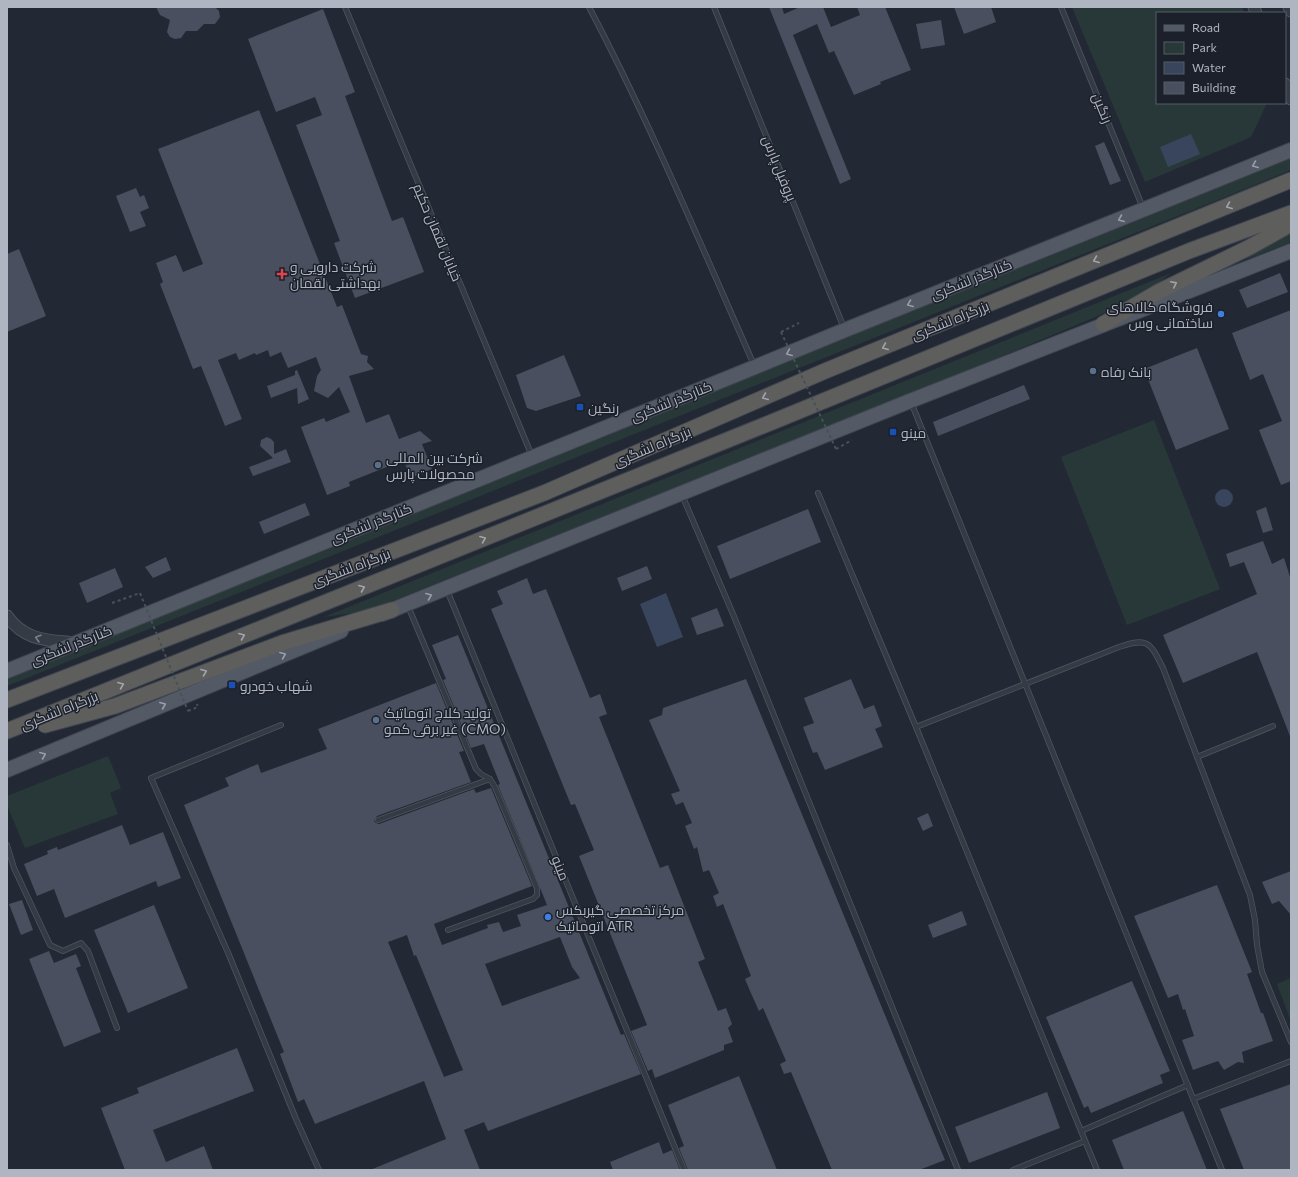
<svg xmlns="http://www.w3.org/2000/svg" width="1298" height="1177" font-family="Commissioner,Cairo,sans-serif">
<style>
.green{fill:#283839}
.water{fill:#39455c}
.building{fill:#494f5e;fill-rule:evenodd}
.lines{fill:none;stroke-linecap:round;stroke-linejoin:round}
.service-casing{stroke:#505560;stroke-width:6}
.tertiary-casing{stroke:#505560;stroke-width:13}
.primary-casing{stroke:#3f444f;stroke-width:16}
.trunk-casing{stroke:#404550;stroke-width:17}
.path{stroke:#455357;stroke-width:2;stroke-dasharray:3 3;stroke-linecap:butt}
.service{stroke:#353b45;stroke-width:4.5}
.tertiary{stroke:#353b45;stroke-width:11}
.primary{stroke:#535965;stroke-width:14}
.trunk{stroke:#5e5e5c;stroke-width:15}
.path-bridge{stroke:#455357;stroke-width:2;stroke-dasharray:3 3;stroke-linecap:butt}
.oneway{stroke:#999eab}
.oneway2{stroke:#a0a4ae}
.oneway3{stroke:#797e8a}
.health-dot{fill:#e0444e;stroke:#1b202a;stroke-width:1.5}
.shop-dot{fill:#3f7fe0;stroke:#1b202a;stroke-width:1.5}
.service-dot{fill:#5c6f8a;stroke:#1b202a;stroke-width:1.5}
.transit-dot{fill:#1a4fb4;stroke:#1b202a;stroke-width:1.5}
.labels{text-anchor:middle;dominant-baseline:central;stroke-width:3;stroke-linejoin:round;paint-order:stroke}
.street-label{font-size:14px;fill:#b0b5c2;stroke:#1b202a}
.poi-label{font-size:14px;fill:#b0b5c2;stroke:#1b202a;text-anchor:start}
</style>
<rect width="100%" height="100%" fill="#222834"/>
<g class="green">
<path d="M1072 7H1242L1244 13H1157V103H1267L1251 137 1145 182Z"/>
<path d="M1291 153V170L1235 193 7 686V674Z"/>
<path d="M1291 228V242L1251 258 1233 260Z"/>
<path d="M1171 273 1143 295 1093 318 912 394 367 611 324 617Z"/>
<path d="M1154 420 1220 589 1127 625 1061 457Z"/>
<path d="M108 756 121 788 110 793 118 814 25 848 7 805V796Z"/>
<path d="M1291 978V1022L1277 984Z"/>
</g>
<g class="water">
<path d="M1191 134 1200 154 1168 167 1160 147Z"/>
<circle cx="1224" cy="498" r="9"/>
<path d="M666 593 683 637 657 647 640 604Z"/>
</g>
<g class="building">
<path d="M156 7H215L219 11 220 17 215 24H204L197 31H186L181 38 175 39 170 37 167 32 170 20 160 15Z"/>
<path d="M769 7H782L784 14 800 7H823L831 27 860 15 857 7H885L911 70 880 82 881 84 854 95 834 51 829 53 817 24 793 35 851 179 840 184Z"/>
<path d="M954 7H991L996 22 964 34Z"/>
<path d="M323 9 355 92 345 96 392 221 403 217 424 272 355 298 334 243 340 241 296 125 322 115 315 97 276 112 248 39Z"/>
<path d="M941 20 945 45 921 49 916 24Z"/>
<path d="M259 110 337 307 342 305 361 354 368 356 367 362 374 369 349 376 366 423 389 414 399 439 420 431 432 441 422 444 432 469 410 478 404 460 349 482 350 486 327 495 301 427 324 418 326 422 350 412 339 387 328 398 314 391 317 376 321 370 316 357 288 368 281 352 270 357 268 350 256 355 255 353 239 360 236 353 218 360 242 419 225 426 201 366 193 369 160 284 163 282 156 263 176 255 183 272 203 264 158 149Z"/>
<path d="M1104 142 1121 181 1110 185 1095 146Z"/>
<path d="M136 188 140 197 144 195 149 208 140 212 146 226 130 232 116 196Z"/>
<path d="M19 249 46 316 7 332V254Z"/>
<path d="M1280 273 1288 292 1247 308 1239 290Z"/>
<path d="M1291 310V481L1281 485 1259 430 1282 421 1263 374 1250 380 1232 333Z"/>
<path d="M1197 348 1229 429 1176 450 1144 369Z"/>
<path d="M564 355 581 396 536 411 527 408 516 375Z"/>
<path d="M297 370 309 399 298 404 297 388 271 398 267 386 295 375V371Z"/>
<path d="M1024 385 1030 399 938 436 933 422Z"/>
<path d="M267 437 271 439 274 442V454L286 449 291 462 253 476 249 467 273 458 260 446 261 440Z"/>
<path d="M305 503 310 515 264 534 259 522Z"/>
<path d="M1266 507 1273 530 1263 533 1256 511Z"/>
<path d="M808 509 821 542 730 579 717 546Z"/>
<path d="M1263 541 1272 564 1284 558 1291 580 1290 736 1257 652 1183 683 1163 635 1257 594 1244 562 1230 567 1226 554Z"/>
<path d="M166 557 171 570 153 578 145 567Z"/>
<path d="M647 566 652 579 622 591 617 578Z"/>
<path d="M115 568 123 587 87 603 79 583Z"/>
<path d="M527 578 533 594 546 589 590 698 600 694 607 714 599 717 660 868 668 865 705 959 698 962 718 1011 726 1008 732 1024 728 1028 733 1042 724 1045V1050L655 1078 652 1069 648 1071 631 1031 647 1025 579 856 594 850 575 804 571 805 491 609 503 604 497 591Z"/>
<path d="M717 608 724 626 697 635 691 618Z"/>
<path d="M458 635 621 1035 624 1034 641 1074 488 1131 484 1122 464 1130 480 1170H370L446 1139 424 1081 315 1124 304 1099 298 1102 280 1054 284 1052 184 805 229 786 225 778 258 764 261 773 327 749 318 729 436 683 464 751 459 752 471 782 377 816 374 821 376 823 379 824 474 789 476 793 491 788 532 886 434 924 442 945 488 928 487 925 499 922 503 932 521 926 517 915 547 905 498 785 500 784 484 744 471 748 443 680 446 679 432 645ZM407 935 414 956 416 955 463 1070 444 1077 388 942ZM560 937 572 967 580 978 502 1006 485 964Z"/>
<path d="M746 679 945 1160 919 1170H832L791 1072 784 1074 780 1064 786 1061 763 1008 759 1011 750 991 745 979 751 976 723 904 717 907 713 896 719 893 709 870 703 872 697 847 694 849 685 826 692 823 683 802 676 805 671 794 680 791 649 720 662 715 663 708Z"/>
<path d="M851 679 864 709 874 705 882 726 875 729 883 747 825 770 817 752 813 753 803 727 814 723 804 698Z"/>
<path d="M928 813 933 826 923 831 917 818Z"/>
<path d="M122 825 130 845 163 832 181 878 158 887 156 881 65 918 54 889 37 896 24 864 48 854 47 851 57 847 58 850Z"/>
<path d="M1291 871V915L1279 901 1272 904 1262 882Z"/>
<path d="M1217 885 1252 972 1247 974 1261 1013H1263L1273 1041 1242 1052 1244 1063 1238 1062 1224 1070 1218 1061 1193 1070 1182 1040 1194 1036 1185 1009 1183 1010 1178 994 1168 998 1134 916Z"/>
<path d="M22 900 33 930 21 935 9 904Z"/>
<path d="M154 905 188 988 128 1013 94 930Z"/>
<path d="M962 911 967 925 933 938 928 925Z"/>
<path d="M49 951 54 963 76 954 81 966 76 968 101 1032 64 1047 29 959Z"/>
<path d="M1132 981 1170 1071 1160 1075 1163 1083 1091 1113 1088 1106 1084 1108 1046 1017Z"/>
<path d="M237 1048 254 1091 153 1130 166 1162 204 1146 213 1170H125L101 1108 139 1093 137 1088Z"/>
<path d="M739 1076 777 1170H688L679 1148 684 1146 668 1105Z"/>
<path d="M1291 1084V1170H1244L1220 1109Z"/>
<path d="M1047 1092 1060 1128 969 1163 955 1127Z"/>
<path d="M1183 1111 1207 1170H1124L1112 1140Z"/>
<path d="M659 1142 663 1154 672 1150 680 1170H613L610 1162Z"/>
</g>
<g class="lines">
<defs>
<g id="service">
<path d="M345 7 532 456"/>
<path d="M589 7C650 123 701 245 754 365"/>
<path d="M714 7 844 328"/>
<path d="M1061 7 1143 208"/>
<path d="M911 402 1222 1170"/>
<path d="M818 493 916 727 1097 1170"/>
<path d="M682 495 733 614 958 1170"/>
<path d="M447 590 684 1170"/>
<path d="M281 725 151 778 229 955 296 1119 319 1170"/>
<path d="M916 727 1119 647C1148 637 1150 642 1163 668L1250 895 1255 920 1257 945 1262 972 1291 1042"/>
<path d="M1197 757 1273 726"/>
<path d="M378 820 490 779 481 774 476 769 408 606"/>
<path d="M7 845 14 868 50 945 63 951 81 943 88 951 117 1028"/>
<path d="M448 930 533 899 537 895V888L495 787 490 779"/>
<path d="M1193 1099 1291 1061"/>
<path d="M1081 1131 1188 1085"/>
<path d="M1013 1170 1085 1141"/>
</g>
<g id="tertiary">
<path d="M1254 7 1256 13"/>
<path d="M1289 7 1291 11"/>
<path d="M1285 84 1291 99"/>
<path d="M7 616C25 641 47 640 75 643"/>
</g>
<g id="primary">
<path d="M382 614 910 401 1291 251"/>
<path d="M7 671 755 367 845 330 1291 150"/>
<path d="M7 770 341 631"/>
</g>
<g id="trunk">
<path d="M1103 324 1158 292 1250 247 1291 224"/>
<path d="M7 700 544 493 825 371 1291 180"/>
<path d="M45 725 115 706 282 643 392 610"/>
<path d="M7 731 777 420 1189 251 1291 213"/>
</g>
</defs>
<use href="#service" class="service-casing"/>
<use href="#tertiary" class="tertiary-casing"/>
<use href="#primary" class="primary-casing"/>
<use href="#trunk" class="trunk-casing"/>
<g class="path">
<path d="M781 332 799 323"/>
<path d="M836 449 852 440"/>
<path d="M112 603 140 593"/>
<path d="M188 711 198 707 197 704"/>
</g>
<use href="#service" class="service"/>
<use href="#tertiary" class="tertiary"/>
<use href="#primary" class="primary"/>
<use href="#trunk" class="trunk"/>
<g class="path-bridge">
<path d="M781 332 836 449"/>
<path d="M140 593 188 711"/>
</g>
</g>
<defs><path id="oneway-chevron" d="M-2-3.5L2.5 0L-2 3.5" fill="none" stroke-width="1.6" stroke-linecap="round" stroke-linejoin="round"/></defs>
<g class="oneway">
<use href="#oneway-chevron" transform="translate(1255 165) rotate(158)"/>
<use href="#oneway-chevron" transform="translate(1121 219) rotate(158)"/>
<use href="#oneway-chevron" transform="translate(910 304) rotate(158)"/>
<use href="#oneway-chevron" transform="translate(789 353) rotate(157)"/>
<use href="#oneway-chevron" transform="translate(429 596) rotate(-21)"/>
<use href="#oneway-chevron" transform="translate(283 655) rotate(-23)"/>
<use href="#oneway-chevron" transform="translate(163 705) rotate(-23)"/>
<use href="#oneway-chevron" transform="translate(43 755) rotate(-23)"/>
</g>
<g class="oneway2">
<use href="#oneway-chevron" transform="translate(1229 206) rotate(158)"/>
<use href="#oneway-chevron" transform="translate(1096 260) rotate(158)"/>
<use href="#oneway-chevron" transform="translate(1174 284) rotate(-26)"/>
<use href="#oneway-chevron" transform="translate(885 347) rotate(158)"/>
<use href="#oneway-chevron" transform="translate(765 397) rotate(157)"/>
<use href="#oneway-chevron" transform="translate(483 539) rotate(-22)"/>
<use href="#oneway-chevron" transform="translate(362 588) rotate(-22)"/>
<use href="#oneway-chevron" transform="translate(242 636) rotate(-22)"/>
<use href="#oneway-chevron" transform="translate(204 672) rotate(-21)"/>
<use href="#oneway-chevron" transform="translate(121 685) rotate(-22)"/>
</g>
<use class="oneway3" href="#oneway-chevron" transform="translate(38 638) rotate(-164)"/>
<path class="health-dot" d="M280 268h4v4h4v4h-4v4h-4v-4h-4v-4h4z"/>
<g class="shop-dot">
<circle cx="1221" cy="314" r="4"/>
<circle cx="548" cy="917" r="4"/>
</g>
<g class="service-dot">
<circle cx="1093" cy="371" r="4"/>
<circle cx="378" cy="465" r="4"/>
<circle cx="376" cy="720" r="4"/>
</g>
<g class="transit-dot">
<rect x="576" y="403" width="8" height="8" rx="2"/>
<rect x="889" y="428" width="8" height="8" rx="2"/>
<rect x="228" y="681" width="8" height="8" rx="2"/>
</g>
<g class="labels">
<g class="street-label">
<text transform="translate(1103 108) rotate(68)">رنگین</text>
<text transform="translate(780 168) rotate(68)">پروفیل پارس</text>
<text transform="translate(438 232) rotate(67)">خیابان لقمان حکیم</text>
<text transform="translate(971 279) rotate(-22)">کنارگذر لشگری</text>
<text transform="translate(950 320) rotate(-22)">بزرگراه لشگری</text>
<text transform="translate(671 401) rotate(-22)">کنارگذر لشگری</text>
<text transform="translate(652 446) rotate(-23)">بزرگراه لشگری</text>
<text transform="translate(371 523) rotate(-22)">کنارگذر لشگری</text>
<text transform="translate(351 567) rotate(-21)">بزرگراه لشگری</text>
<text transform="translate(71 645) rotate(-22)">کنارگذر لشگری</text>
<text transform="translate(59 710) rotate(-22)">بزرگراه لشگری</text>
<text transform="translate(561 868) rotate(68)">مینو</text>
</g>
<g class="poi-label">
<text x="290" y="266">شرکت دارویی و<tspan x="290" dy="16">بهداشتی لقمان</tspan></text>
<text x="1213" y="306" text-anchor="end">فروشگاه کالاهای<tspan x="1213" dy="16">ساختمانی وس</tspan></text>
<text x="1101" y="371">بانک رفاه</text>
<text x="588" y="407">رنگین</text>
<text x="901" y="432">مینو</text>
<text x="386" y="457">شرکت بین المللی<tspan x="386" dy="16">محصولات پارس</tspan></text>
<text x="240" y="685">شهاب خودرو</text>
<text x="384" y="712">تولید کلاچ اتوماتیک<tspan x="384" dy="16">غیر برقی کمو (CMO)</tspan></text>
<text x="556" y="909">مرکز تخصصی گیربکس<tspan x="556" dy="16">اتوماتیک ATR</tspan></text>
</g>
</g>
<rect width="1298" height="1177" fill="none" stroke="#b0b5c2" stroke-width="16"/>
<rect x="1156" y="12" width="130" height="92" fill="#1b202a" stroke="#575c67"/>
<rect x="1164" y="25" width="20" height="6" fill="#535965" stroke="#575c67"/>
<text x="1192" y="32" font-size="12" fill="#b0b5c2">Road</text>
<rect x="1164" y="42" width="20" height="12" fill="#283839" stroke="#575c67"/>
<text x="1192" y="52" font-size="12" fill="#b0b5c2">Park</text>
<rect x="1164" y="62" width="20" height="12" fill="#39455c" stroke="#575c67"/>
<text x="1192" y="72" font-size="12" fill="#b0b5c2">Water</text>
<rect x="1164" y="82" width="20" height="12" fill="#494f5e" stroke="#575c67"/>
<text x="1192" y="92" font-size="12" fill="#b0b5c2">Building</text>
</svg>
